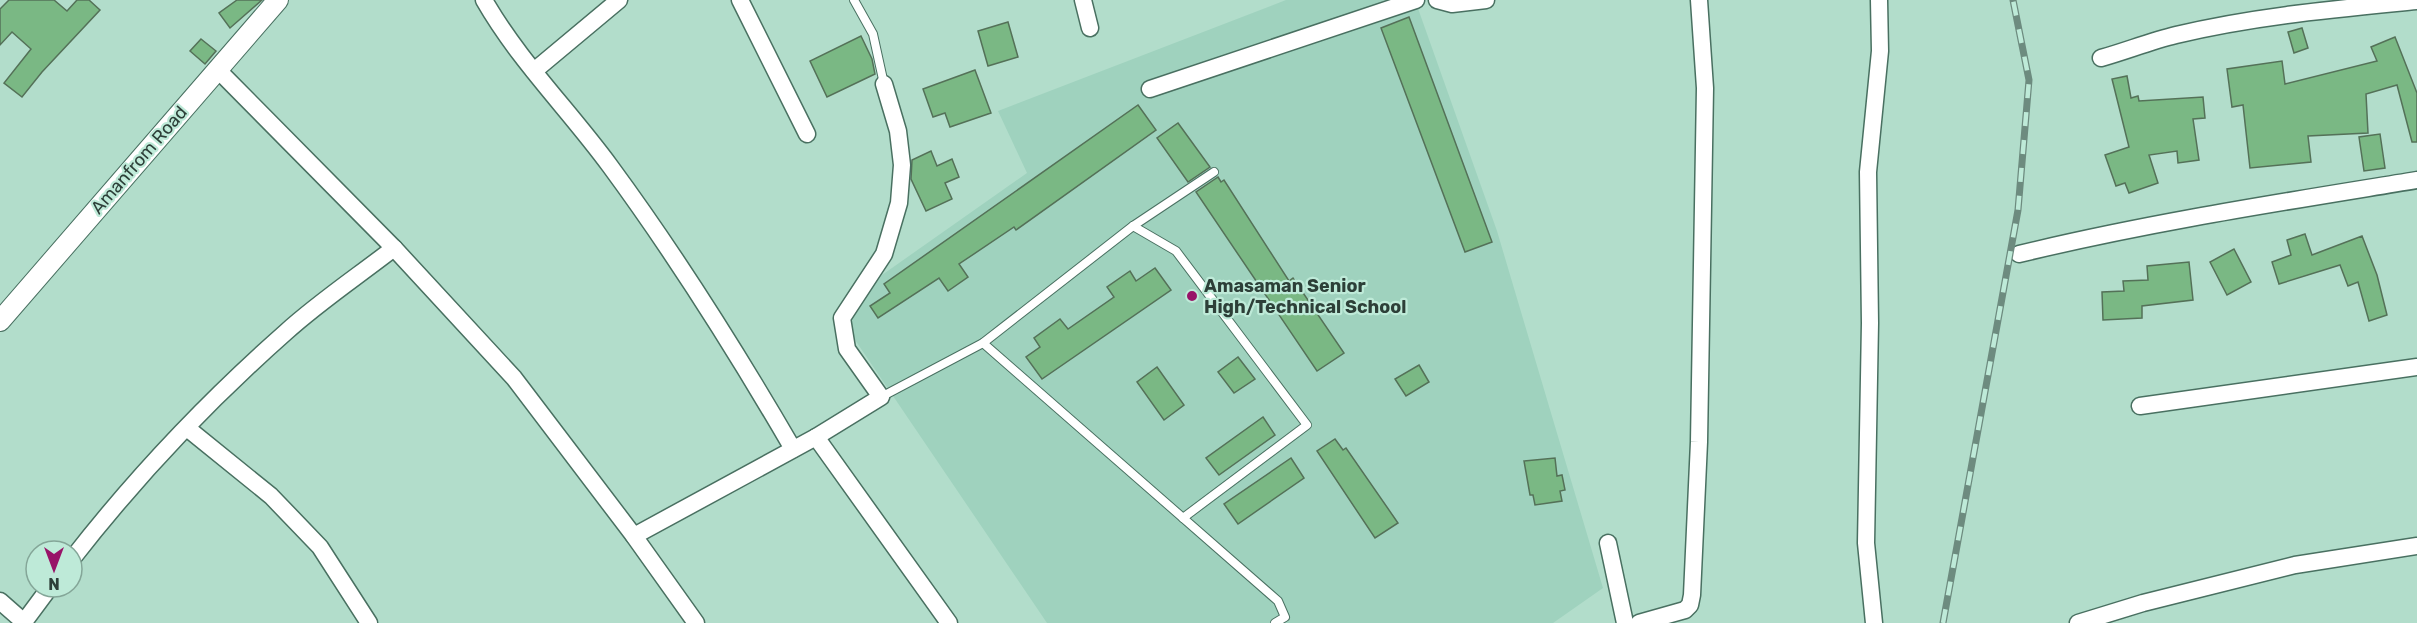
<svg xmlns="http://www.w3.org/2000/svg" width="2417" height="623" font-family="Rubik,sans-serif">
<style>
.built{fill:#9fd2be}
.building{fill:#7ab884;stroke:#547158;stroke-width:1.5}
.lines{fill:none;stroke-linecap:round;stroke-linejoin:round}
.service-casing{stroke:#497061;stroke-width:10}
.minor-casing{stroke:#497061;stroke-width:19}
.tertiary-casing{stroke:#497061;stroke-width:22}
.service{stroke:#fff;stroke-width:8}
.minor{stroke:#fff;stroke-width:16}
.tertiary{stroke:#fff;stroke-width:20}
.rail-casing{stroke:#6d8b7f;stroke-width:7}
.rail{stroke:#beead8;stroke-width:4.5;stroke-dasharray:14;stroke-linecap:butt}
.poi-dot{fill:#981368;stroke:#beead8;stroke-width:2}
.labels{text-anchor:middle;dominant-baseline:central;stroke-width:4.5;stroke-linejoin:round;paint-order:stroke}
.street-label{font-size:18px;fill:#2d3f38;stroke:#beead8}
.poi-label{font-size:18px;font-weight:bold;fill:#2d3f38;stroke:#beead8;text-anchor:start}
</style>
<rect width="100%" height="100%" fill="#b2ddcb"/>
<path class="built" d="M1286 0H1415L1497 231 1603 588 1553 623H1047L851 334 852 317 882 275 1027 173 998 111Z"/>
<g class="building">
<path d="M9 0H54L67 11 77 0H89L100 10 42 72 22 97 4 83 31 49 12 32 0 45V9Z"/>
<path d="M237 0H262L230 28 219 13Z"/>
<path d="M1409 17 1492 242 1465 252 1381 28Z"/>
<path d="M1008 22 1018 57 988 66 978 31Z"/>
<path d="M2302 28 2308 48 2294 53 2288 32Z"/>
<path d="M861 36 872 59 875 74 827 97 810 61Z"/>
<path d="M2395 37 2417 93V142H2412L2397 85 2366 94 2368 133 2308 136 2311 162 2250 168 2243 105 2232 107 2227 69 2282 61 2285 84 2377 61 2371 47Z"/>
<path d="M201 39 216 51 205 64 190 51Z"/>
<path d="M975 70 991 113 950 127 945 113 933 117 923 89Z"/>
<path d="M2127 76 2131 98 2138 96 2139 101 2203 97 2205 118 2193 119 2199 160 2178 163 2177 151 2149 155 2158 183 2129 193 2125 183 2116 186 2105 155 2129 147 2112 79Z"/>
<path d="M1138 105 1156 130 1016 230 1014 227 959 264 968 277 948 291 939 278 878 318 870 306 890 293 884 284Z"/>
<path d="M1178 123 1210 167 1188 182 1157 138Z"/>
<path d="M2380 134 2385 168 2364 171 2359 137Z"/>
<path d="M931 151 937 166 952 159 959 177 945 183 952 199 926 211 911 179 912 160Z"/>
<path d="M1218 177 1221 182 1224 180 1289 281 1293 278 1344 353 1317 371 1196 192Z"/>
<path d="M2305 234 2312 255 2362 236 2377 275 2387 315 2369 321 2358 282 2348 286 2340 265 2279 284 2272 262 2291 255 2287 240Z"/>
<path d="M2234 249 2251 282 2227 295 2210 262Z"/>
<path d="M2189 262 2193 300 2142 306V318L2103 320 2102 292 2124 291 2123 281 2148 280 2147 266Z"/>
<path d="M1155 268 1171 290 1042 379 1026 357 1040 347 1034 338 1060 319 1068 329 1114 297 1107 287 1130 271 1136 281Z"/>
<path d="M1238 357 1255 379 1234 393 1218 372Z"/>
<path d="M1419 365 1429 382 1406 396 1395 379Z"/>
<path d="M1157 367 1184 405 1164 420 1137 382Z"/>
<path d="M1263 417 1275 435 1219 475 1206 458Z"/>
<path d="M1335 439 1343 450 1346 448 1398 523 1375 538 1317 451Z"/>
<path d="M1291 458 1304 478 1238 524 1224 504Z"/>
<path d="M1555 458 1557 476 1562 475 1565 490 1560 491 1562 501 1535 505 1533 495H1530L1524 461Z"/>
</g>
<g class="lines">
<defs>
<g id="service">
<path d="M854 0 873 34 884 84"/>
<path d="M1133 226 1176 251 1307 425 1183 518"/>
<path d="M983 343 1278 601 1285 617 1275 623"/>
<path d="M881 397 983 343 1133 226 1214 172"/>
</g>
<g id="minor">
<path d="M484 0C519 61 569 110 610 166 677 257 736 351 793 449"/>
<path d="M740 0 807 134"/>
<path d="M1083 0 1090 28"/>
<path d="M1437 0 1452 4 1486 0"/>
<path d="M2101 58C2126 51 2151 41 2176 35 2255 16 2336 9 2417 1"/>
<path d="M217 69 394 248 514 378 634 536 696 623"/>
<path d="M534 71 619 0"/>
<path d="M1150 89 1416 0"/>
<path d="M2019 254C2151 222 2283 202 2417 180"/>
<path d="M2140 406 2417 367"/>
<path d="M187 428 271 496 320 547 369 623"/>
<path d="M816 437 949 623"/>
<path d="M634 536 816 437 881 397 847 349 842 318 884 254 899 203 902 165 898 131 884 84"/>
<path d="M1608 543 1625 623"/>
<path d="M72 559C135 478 208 401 286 332 319 302 358 276 394 248"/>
<path d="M0 601 25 623"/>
<path d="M24 622 50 587"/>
<path d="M1639 623 1685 610 1690 605 1692 595 1699 442 1705 88 1699 0"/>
<path d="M1874 623 1866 543 1870 323 1868 172 1880 51 1879 0"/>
<path d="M2078 623 2143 603 2295 565 2417 546"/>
</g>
<path id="tertiary" d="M0 321 278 0"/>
</defs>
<use href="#service" class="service-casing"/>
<use href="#minor" class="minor-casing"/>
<use href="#tertiary" class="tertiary-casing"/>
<use href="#service" class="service"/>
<use href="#minor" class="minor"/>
<use href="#tertiary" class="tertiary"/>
<defs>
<path id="rail" d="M1943 623 2018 210 2029 80 2013 0"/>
</defs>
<use href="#rail" class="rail-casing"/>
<use href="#rail" class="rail"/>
</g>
<circle class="poi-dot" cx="1192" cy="296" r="6"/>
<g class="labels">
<g class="street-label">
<text transform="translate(139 160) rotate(-49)">Amanfrom Road</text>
</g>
<g class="poi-label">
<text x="1204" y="286">Amasaman Senior<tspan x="1204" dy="21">High/Technical School</tspan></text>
</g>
</g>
<g transform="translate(54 569) rotate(180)"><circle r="28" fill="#beead8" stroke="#84a698" stroke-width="1.5"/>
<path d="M0-4.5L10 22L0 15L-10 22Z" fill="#981368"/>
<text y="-9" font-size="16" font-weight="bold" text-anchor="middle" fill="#2d3f38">N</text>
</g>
</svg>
